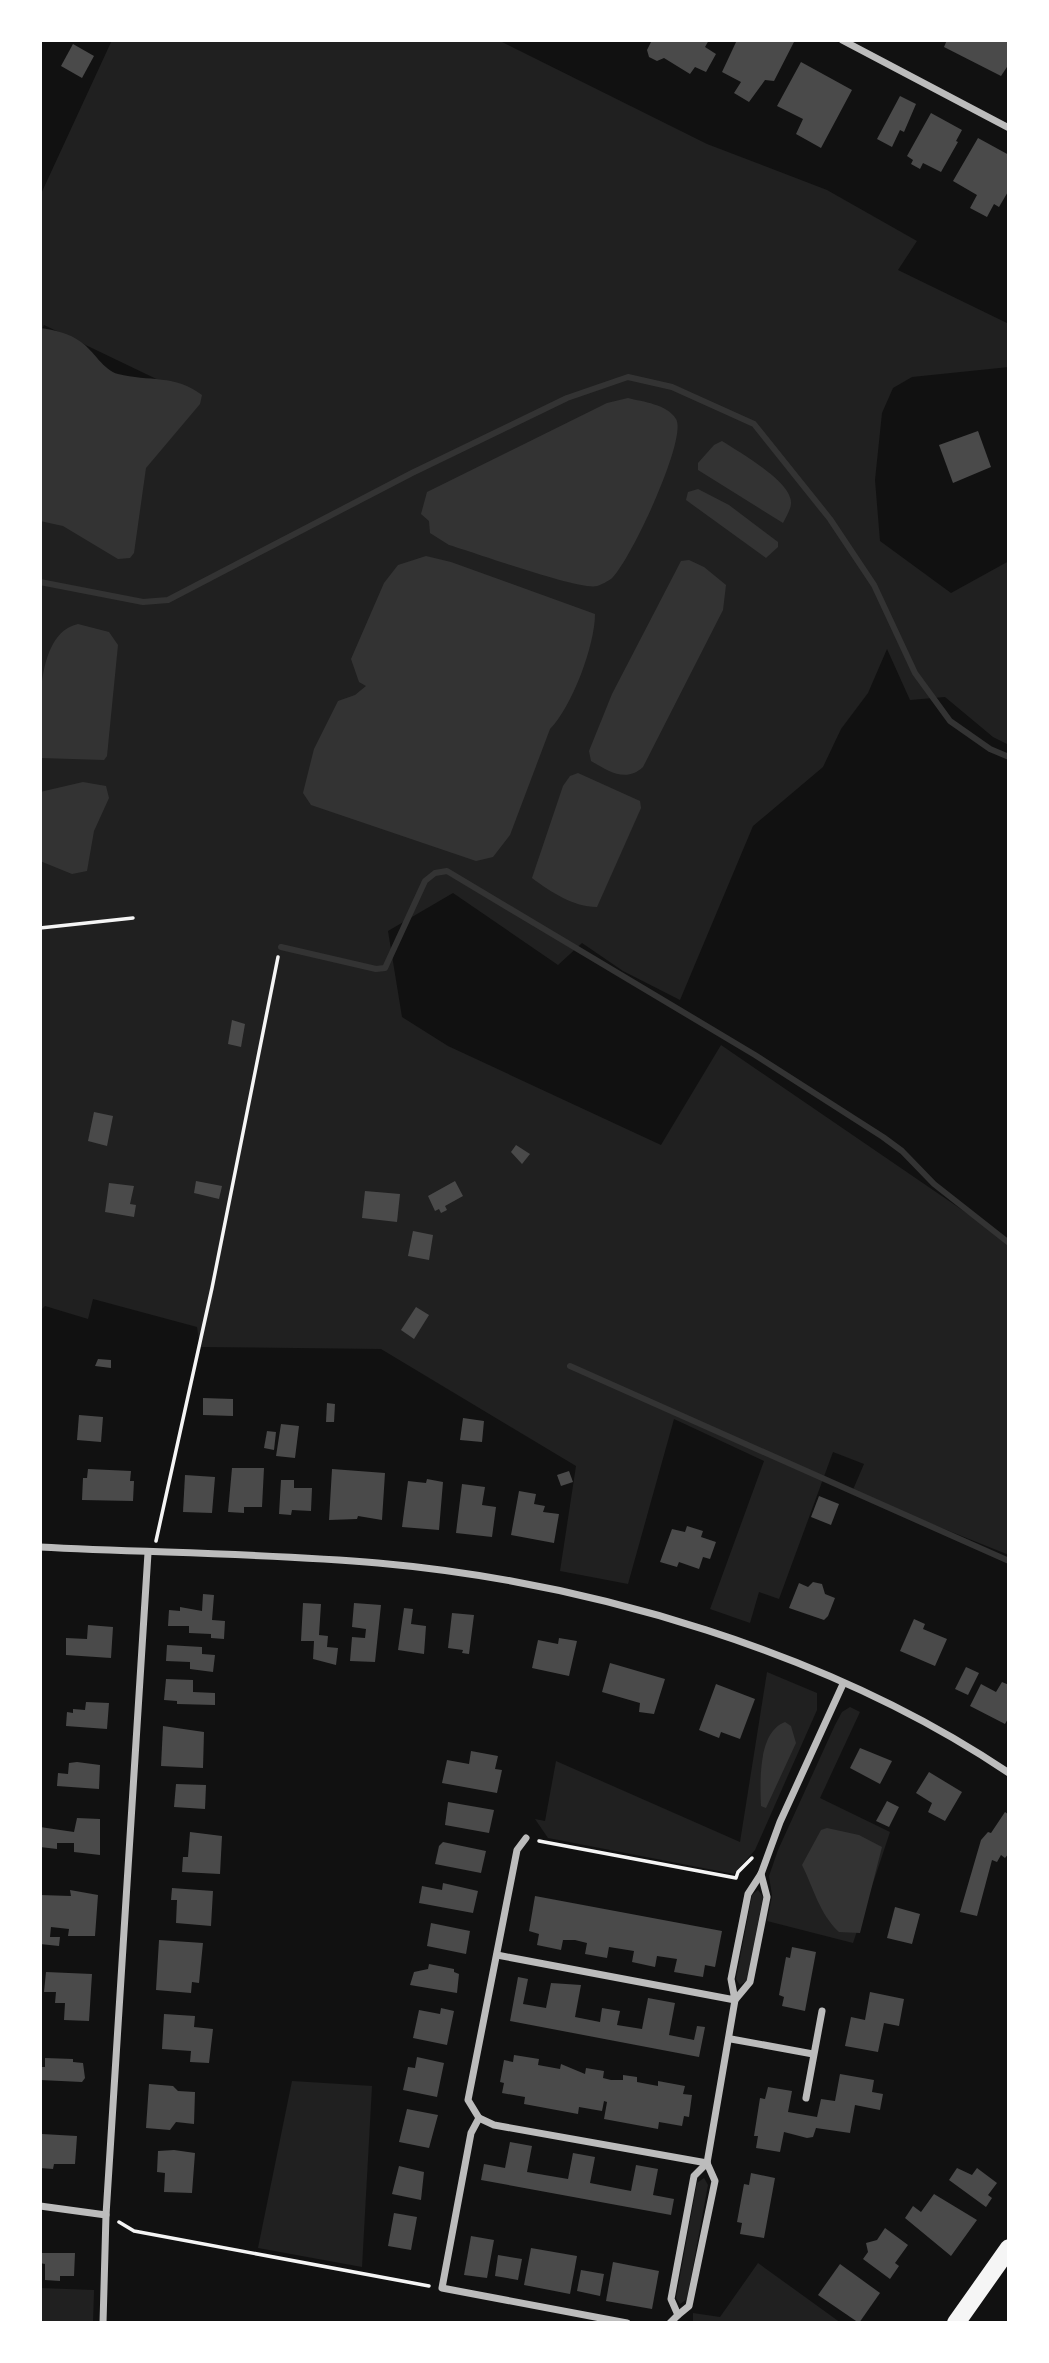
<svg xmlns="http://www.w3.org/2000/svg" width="1049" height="2363" font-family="'Varela Round',sans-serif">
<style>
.green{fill:#202020}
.water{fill:#333}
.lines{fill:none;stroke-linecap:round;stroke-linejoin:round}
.stream{stroke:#333;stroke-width:6}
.building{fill:#4a4a4a}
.path{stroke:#f5f5f5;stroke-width:3.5}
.minor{stroke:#bcbcbc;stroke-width:7}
.primary{stroke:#f5f5f5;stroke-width:18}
</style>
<rect width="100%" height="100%" fill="#111"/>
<g class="green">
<path d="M112 40H498L707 144 827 190 917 241 898 270 1009 324V367L912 377 893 388 882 413 875 480 880 541 951 593 1009 561V745L993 737 945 697 910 700 887 649 868 693 841 729 823 767 753 826 680 1000 623 971 582 943 558 965 453 893 388 931 402 1017 448 1046 661 1145 721 1045 1009 1242V1555L852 1492 864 1464 833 1452 779 1599 759 1592 750 1623 710 1609 764 1461 674 1419 628 1584 560 1571 576 1466 381 1349 200 1347 197 1327 93 1299 88 1319 45 1306 40 1311V499L142 478 171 386 44 325 40 334V196Z"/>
<path d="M767 1672 817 1693V1710L755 1850 734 1874 548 1838 535 1819 545 1821 556 1761 740 1842Z"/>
<path d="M850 1707 860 1712 820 1798 890 1832 853 1943 767 1921 772 1896 769 1876 778 1850 835 1725 842 1712Z"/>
<path d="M758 1890 763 1897 747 1981 740 1985 736 1979 752 1895Z"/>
<path d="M292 2081 372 2086 362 2267 258 2248Z"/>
<path d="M704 2178 708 2185 687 2299 680 2304 676 2298 697 2183Z"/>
<path d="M758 2263 841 2323H693V2313L720 2317Z"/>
<path d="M40 2288 94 2290 93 2323H40Z"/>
</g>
<g class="water">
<path d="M40 328C55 330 69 333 81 342 93 350 104 371 118 374 149 382 175 374 202 395L200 404 146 468 134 553 130 558 118 559 63 526 40 521Z"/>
<path d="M628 398C643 402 667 404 676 419 688 438 629 564 611 579 608 581 601 585 597 586 581 591 473 552 449 545L430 533 429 521 421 514 427 492 607 403Z"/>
<path d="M722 441C739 452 792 482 791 503 791 509 786 517 783 523L698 470V463L714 445Z"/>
<path d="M698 489 729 505 778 542V547L766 558 686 500 688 492Z"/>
<path d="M426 556 451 562 595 614C595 645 572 707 550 729L510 835 493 857 476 861 311 805 303 793 314 749 338 701 355 695 366 686 359 682 351 659 384 583 398 565Z"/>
<path d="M689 560 704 567 726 585 723 610 643 767C626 783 608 771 591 761L589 751 612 694 681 561Z"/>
<path d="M78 624 109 632 118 645 107 756 104 760 40 758C40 721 33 634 78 624Z"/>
<path d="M578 773 640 801 641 808 597 907C573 907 551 892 532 878L563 786 570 776Z"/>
<path d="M83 782 106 786 109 798 94 831 87 871 72 874 40 861V792Z"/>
<path d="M785 1722 791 1726 796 1743 766 1808 761 1806C760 1781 758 1732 785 1722Z"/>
<path d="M827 1828 859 1835 882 1847 860 1933 839 1932C819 1913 814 1889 802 1865L821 1830Z"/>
</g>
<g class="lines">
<g class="stream">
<path d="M40 582 143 602 168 600 412 473 567 398 628 377 672 387 754 424 830 519 874 585 915 673 950 721 990 749 1009 757"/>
<path d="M281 947 376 969 385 968 425 881 435 873 447 871 755 1055 883 1137 902 1151 934 1184 1009 1243"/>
<path d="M570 1366 1009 1561"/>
</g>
</g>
<g class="building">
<path d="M652 40H709L705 47 716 54 706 72 695 67 690 74 664 58 657 61 649 57 647 50Z"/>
<path d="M737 40H795L774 81 765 80 749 102 734 93 741 82 722 72Z"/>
<path d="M947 40H1009V64L1001 76 944 47Z"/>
<path d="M73 44 94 56 82 78 61 66Z"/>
<path d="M801 62 852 90 821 148 796 134 803 119 777 106Z"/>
<path d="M900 96 916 104 904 132 900 130 892 147 877 139Z"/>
<path d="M931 113 962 130 956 141 958 142 941 172 923 163 920 169 911 164 913 160 907 156Z"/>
<path d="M978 138 1009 155V190L999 207 994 204 987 217 970 208 977 195 953 181Z"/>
<path d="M978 431 991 467 953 483 939 445Z"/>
<path d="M232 1020 245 1024 241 1047 228 1044Z"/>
<path d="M94 1112 113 1116 107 1146 88 1141Z"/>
<path d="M516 1145 530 1154 522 1164 511 1152Z"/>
<path d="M196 1181 222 1186 219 1199 194 1193Z"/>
<path d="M455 1181 463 1196 445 1206 447 1210 441 1213 439 1209 435 1211 428 1196Z"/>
<path d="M109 1183 134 1186 130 1204 136 1205 134 1217 105 1212Z"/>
<path d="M365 1191 400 1194 397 1222 362 1218Z"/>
<path d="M413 1231 433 1235 429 1260 408 1256Z"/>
<path d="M416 1307 429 1315 414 1339 401 1330Z"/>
<path d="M98 1359 111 1360V1368L95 1366Z"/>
<path d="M203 1398 233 1399V1416L203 1415Z"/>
<path d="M327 1403 335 1404 334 1422H326Z"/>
<path d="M79 1415 103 1417 101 1442 77 1440Z"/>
<path d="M463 1418 484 1421 482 1442 460 1440Z"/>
<path d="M281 1424 299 1426 295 1458 276 1456Z"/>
<path d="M267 1431 276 1432 274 1450 264 1448Z"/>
<path d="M232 1468H264L262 1507H244V1513L228 1512Z"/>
<path d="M88 1469 131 1471 130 1481H134L133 1501 82 1500 83 1478H87Z"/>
<path d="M332 1469 385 1473 382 1520 358 1516 357 1519 329 1520Z"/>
<path d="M569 1471 573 1482 561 1486 557 1475Z"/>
<path d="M185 1475 215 1477 212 1513 183 1512Z"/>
<path d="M427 1479 443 1482 439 1530 402 1527 408 1481 426 1483Z"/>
<path d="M281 1480H294V1488H312L311 1511 292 1510 291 1515 279 1514Z"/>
<path d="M462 1484 485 1487 482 1505 496 1507 492 1537 456 1533Z"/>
<path d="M519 1491 536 1494 534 1504 545 1506 543 1512 559 1514 554 1543 511 1535Z"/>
<path d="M819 1496 839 1504 831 1525 811 1517Z"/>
<path d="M687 1526 703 1531 701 1537 716 1542 710 1559 703 1557 699 1569 679 1562 677 1567 660 1562 672 1529 685 1532Z"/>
<path d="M813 1582 822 1584 825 1594 835 1598 828 1616 824 1620 789 1608 799 1583 808 1587Z"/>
<path d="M203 1594 214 1595 212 1620 225 1621 224 1639 211 1638V1634L189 1633V1626H168L169 1610 180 1611V1607L202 1611Z"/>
<path d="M303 1603 321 1604 319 1635 328 1636 327 1647 338 1648 336 1665 313 1659 314 1641H301Z"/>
<path d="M354 1603 381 1605 375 1662 350 1661 352 1637 365 1638 366 1629 352 1627Z"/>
<path d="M404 1608 413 1609 411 1624 426 1626 424 1654 398 1650Z"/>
<path d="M452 1613 474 1615 469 1654 462 1653 463 1650 448 1648Z"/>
<path d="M914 1619 925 1624 923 1629 947 1639 935 1666 900 1651Z"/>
<path d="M88 1625 113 1627 111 1658 66 1655V1638L87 1639Z"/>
<path d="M559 1638 577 1641 569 1676 532 1668 538 1640 558 1644Z"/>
<path d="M167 1645 202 1647V1654L215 1655 213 1672 190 1669V1662L166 1661Z"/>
<path d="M610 1663 665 1679 654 1714 639 1712 640 1703 602 1692Z"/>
<path d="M966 1667 979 1673 968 1695 955 1689Z"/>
<path d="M166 1679 193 1680V1692L215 1693V1705L177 1704V1701L164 1700Z"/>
<path d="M1002 1682 1009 1685V1717L1005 1724 970 1706 981 1684 996 1692Z"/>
<path d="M716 1684 755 1699 740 1739 721 1732 719 1738 699 1730Z"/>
<path d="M86 1702 109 1703 107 1729 66 1726 67 1712 73 1713V1709L85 1710Z"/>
<path d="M163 1726 204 1732 203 1768 161 1766Z"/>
<path d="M860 1748 892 1761 880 1784 850 1768Z"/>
<path d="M471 1751 498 1756 495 1769 502 1770 497 1793 442 1783 447 1760 469 1764Z"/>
<path d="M77 1762 100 1765 99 1789 57 1786 58 1773 68 1774 69 1763Z"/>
<path d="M929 1772 962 1792 945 1821 928 1812 932 1803 916 1793Z"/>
<path d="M176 1784 206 1785 205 1809 174 1807Z"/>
<path d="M887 1801 899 1807 889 1827 876 1821Z"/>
<path d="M448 1802 494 1810 489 1833 445 1825Z"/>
<path d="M1005 1812 1009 1815V1853L1005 1858 1001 1855 997 1862 992 1860 977 1916 960 1912 981 1840 988 1832 991 1833Z"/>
<path d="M77 1818 100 1819V1855L74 1852V1843H57V1849L40 1847V1827L74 1832Z"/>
<path d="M190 1832 222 1836 220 1874 182 1872 183 1857H188Z"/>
<path d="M443 1842 486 1851 481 1873 435 1864 439 1846Z"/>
<path d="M443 1883 478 1891 473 1913 419 1903 422 1886 442 1890Z"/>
<path d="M172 1888 213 1891 211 1926 176 1923 177 1900H171Z"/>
<path d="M70 1890 98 1895 95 1936H68L69 1929 51 1927 50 1937H60L59 1946 40 1944V1895L71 1896Z"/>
<path d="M535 1896 722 1931 715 1967 705 1965 703 1977 674 1972 677 1959 657 1956 655 1967 632 1962 634 1951 609 1947 607 1958 585 1954 587 1943 575 1940H563L561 1950 537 1945 539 1934 529 1931Z"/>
<path d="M895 1907 920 1914 912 1944 887 1938Z"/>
<path d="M431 1923 470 1931 466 1954 427 1946Z"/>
<path d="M159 1940 203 1943 199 1983 192 1982 191 1993 156 1990Z"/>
<path d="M792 1947 816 1952 805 2011 782 2006 784 1997 779 1995 786 1957 790 1958Z"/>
<path d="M429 1964 454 1969V1972L459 1974 457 1993 410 1985 414 1972 428 1969Z"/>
<path d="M46 1972 92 1974 89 2021 64 2020 65 2003H55L56 1992H44Z"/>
<path d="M518 1977 528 1979 523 2004 546 2008 551 1983 581 1985 575 2017 600 2022 602 2008 620 2011 617 2025 642 2029 648 1998 675 2003 669 2035 694 2040 697 2026 705 2027 699 2057 510 2021Z"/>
<path d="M870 1992 904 1999 899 2026 884 2023 878 2052 845 2046 851 2017 865 2020Z"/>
<path d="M441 2008 454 2011 447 2045 413 2038 419 2010 440 2014Z"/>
<path d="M164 2014 195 2016 194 2027 213 2029 209 2063 190 2062 191 2051 162 2049Z"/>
<path d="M514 2055 539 2059 538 2065 560 2069 561 2064 585 2074 586 2068 604 2071 603 2078 611 2080H623V2075L637 2077V2082L658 2086V2081L685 2086 683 2094 692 2095 689 2117 684 2116 682 2126 659 2122 658 2129 604 2119 607 2102 604 2101 602 2111 579 2107 578 2114 524 2104 525 2097 502 2093 504 2083 500 2082 504 2060 513 2062Z"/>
<path d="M417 2057 444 2063 437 2097 403 2090 408 2067 415 2068Z"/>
<path d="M45 2058 73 2059V2062L83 2063 85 2078 82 2082 40 2080V2067H45Z"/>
<path d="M840 2074 874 2080 872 2092 883 2094 880 2110 855 2105 850 2133 816 2128 813 2137 807 2138 784 2132 780 2152 756 2148 758 2136H754L760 2098 765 2099 768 2087 792 2091 788 2112 817 2117 821 2099 835 2101Z"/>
<path d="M149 2084 173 2086 178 2091 195 2092 194 2124 176 2122 170 2130 146 2128Z"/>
<path d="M407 2109 438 2115 429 2148 399 2142Z"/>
<path d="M42 2134 77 2136 75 2164H54L53 2169 40 2168Z"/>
<path d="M510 2142 532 2146 527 2172 568 2179 573 2153 595 2157 590 2183 631 2191 636 2165 658 2169 653 2195 674 2199 671 2215 481 2180 484 2164 505 2168Z"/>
<path d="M174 2150 195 2153 192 2193 164 2192 165 2173 157 2172 158 2151Z"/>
<path d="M399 2166 424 2172 421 2200 392 2194Z"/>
<path d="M957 2168 972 2175 977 2168 997 2183 988 2195 992 2198 986 2207 949 2180Z"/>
<path d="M751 2173 775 2178 764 2238 740 2234 742 2223 737 2222 744 2184 749 2185Z"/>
<path d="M934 2194 977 2220 951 2256 905 2218 913 2206 921 2212Z"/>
<path d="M394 2213 417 2217 411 2250 388 2246Z"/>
<path d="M885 2228 908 2245 895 2263 899 2266 890 2279 863 2259 868 2252 866 2243 877 2240Z"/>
<path d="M471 2236 494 2240 487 2278 464 2275Z"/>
<path d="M531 2248 577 2256 570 2294 524 2285Z"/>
<path d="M40 2253H75L74 2276H60V2281L45 2280V2264L40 2263Z"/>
<path d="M498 2255 522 2259 518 2280 495 2276Z"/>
<path d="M613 2262 659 2271 652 2309 606 2301Z"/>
<path d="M840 2264 880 2293 859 2323 818 2295Z"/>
<path d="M581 2270 604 2274 600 2296 577 2291Z"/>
</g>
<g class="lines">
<g class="path">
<path d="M40 928 133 918"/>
<path d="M156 1541 212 1288 278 957"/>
<path d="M539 1841 736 1878 738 1872 752 1858"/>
<path d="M119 2222 134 2231 429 2286"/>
</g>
<g class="minor">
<path d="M842 40 1009 128"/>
<path d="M40 1547C153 1553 266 1553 378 1563 591 1582 831 1653 1009 1773"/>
<path d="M526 1838 517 1850 468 2100 479 2118 471 2133 442 2288 627 2323"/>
<path d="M497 1955 735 2000 731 1979 748 1894 761 1874 780 1822 843 1684"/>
<path d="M731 2039 813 2054"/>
<path d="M806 2098 822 2011"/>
<path d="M479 2118 494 2125 707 2163"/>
<path d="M40 2206 106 2215"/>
<path d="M678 2315 689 2306 715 2181 707 2163 735 2000 750 1982 767 1897 761 1874"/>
<path d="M103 2323 106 2215 148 1553"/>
<path d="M670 2323 678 2315 671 2299 694 2176 707 2163"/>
</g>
<path class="primary" d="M956 2323 1009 2248"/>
</g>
<rect width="1049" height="2363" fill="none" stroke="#ffffff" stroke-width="84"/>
</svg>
